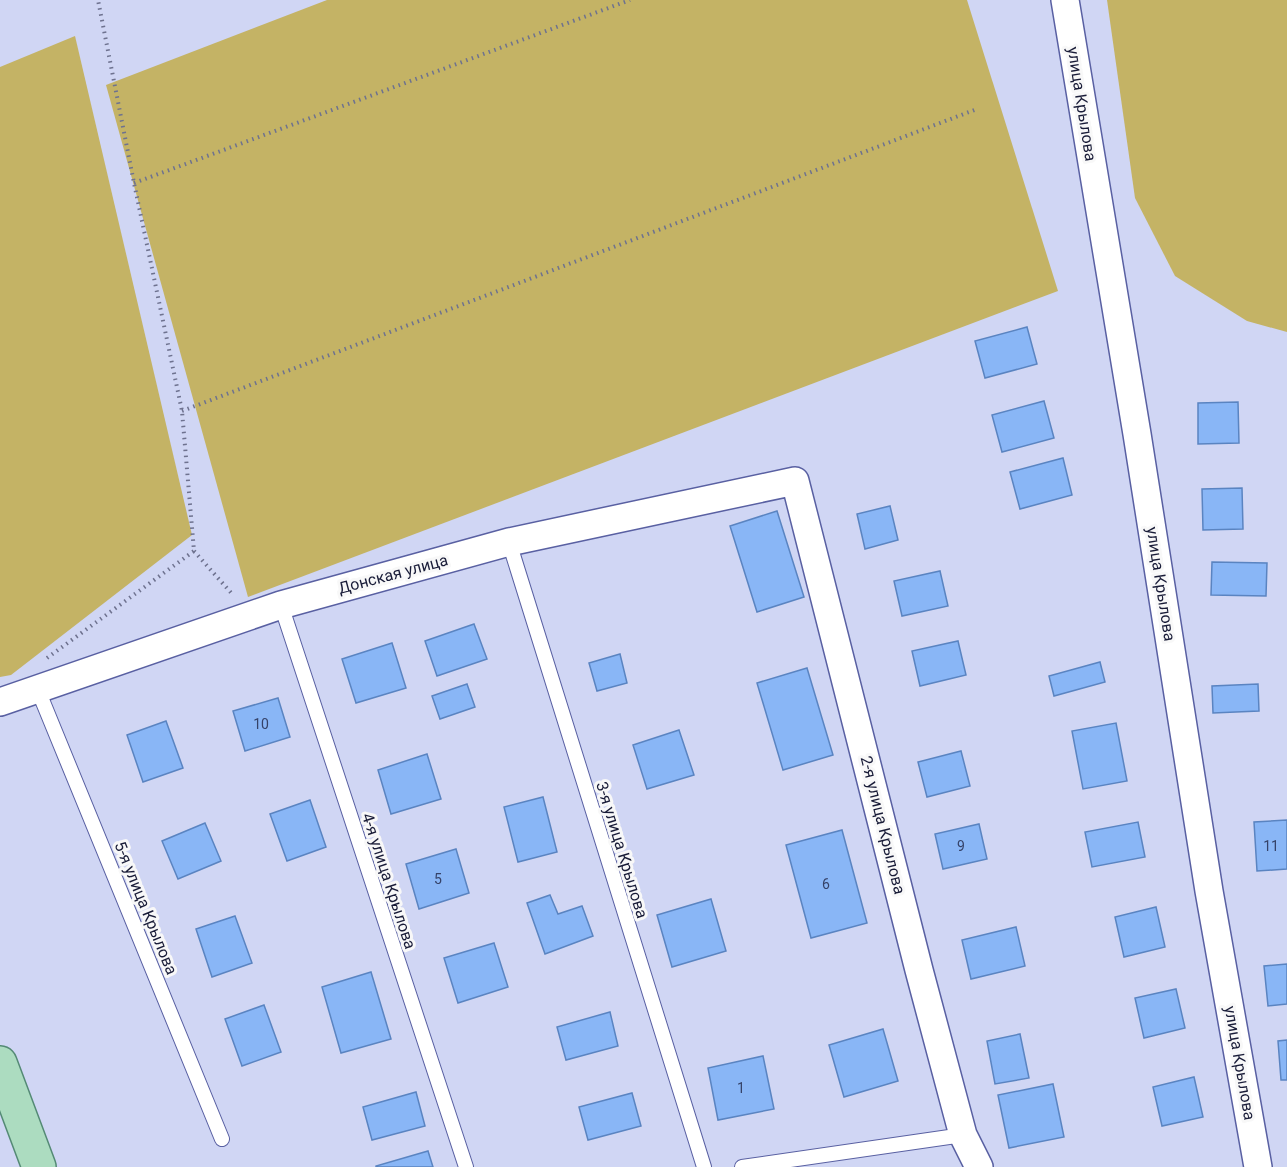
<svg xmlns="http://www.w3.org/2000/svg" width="1287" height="1167" font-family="Roboto,sans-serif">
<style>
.green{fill:#c4b365}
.building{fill:#89b6f6;stroke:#5a84c1;stroke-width:1.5}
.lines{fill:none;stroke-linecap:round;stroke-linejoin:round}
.lane-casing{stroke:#5960a2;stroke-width:16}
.street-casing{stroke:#5960a2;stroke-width:30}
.primary-casing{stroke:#548a75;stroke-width:36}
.path{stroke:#6e728f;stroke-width:4;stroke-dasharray:1.5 4.5;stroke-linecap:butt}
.lane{stroke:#fff;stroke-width:14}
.street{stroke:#fff;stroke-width:27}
.primary{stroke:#acdcc0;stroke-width:33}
.labels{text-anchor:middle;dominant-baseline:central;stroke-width:6;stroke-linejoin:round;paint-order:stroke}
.number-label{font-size:14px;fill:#354268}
.street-label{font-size:16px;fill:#191c38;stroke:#f8f8f8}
</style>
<rect width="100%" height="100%" fill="#d0d6f4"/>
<g class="green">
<path d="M327 0H967L1058 291 248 597 106 85Z"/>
<path d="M1107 0H1287V332L1247 321 1175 276 1135 198Z"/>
<path d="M75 36 192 535 11 675 0 677V67Z"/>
</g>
<g class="building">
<path d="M1027 327 1037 364 985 378 975 341Z"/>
<path d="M1044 401 1054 438 1002 452 992 415Z"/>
<path d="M1238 402 1239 443 1198 444V403Z"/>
<path d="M1063 458 1072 495 1020 509 1010 472Z"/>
<path d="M1242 488 1243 529 1203 530 1202 489Z"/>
<path d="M890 506 898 540 865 549 857 514Z"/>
<path d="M777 511 804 597 757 612 730 526Z"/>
<path d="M1212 562 1267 563 1266 596 1211 595Z"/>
<path d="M940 571 948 606 902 616 894 581Z"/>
<path d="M474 624 487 659 437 676 425 641Z"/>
<path d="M958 641 966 675 920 686 912 651Z"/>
<path d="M392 643 406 688 356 703 342 659Z"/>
<path d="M620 654 627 683 597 691 589 663Z"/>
<path d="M1100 662 1105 682 1054 696 1049 676Z"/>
<path d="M807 668 833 755 783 770 757 683Z"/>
<path d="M467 684 475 707 440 719 432 696Z"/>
<path d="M1258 684 1259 711 1213 713 1212 686Z"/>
<path d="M278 698 290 737 245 751 233 711Z"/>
<path d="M166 721 183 768 143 782 127 735Z"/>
<path d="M1116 723 1127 781 1083 789 1072 731Z"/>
<path d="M679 730 694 775 647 789 633 745Z"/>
<path d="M961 751 970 786 927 797 918 762Z"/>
<path d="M427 754 441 799 391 814 378 770Z"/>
<path d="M543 797 557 852 518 862 504 807Z"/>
<path d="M310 800 326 847 287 861 270 814Z"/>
<path d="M1287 820V869L1257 871 1254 822Z"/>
<path d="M1138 822 1145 857 1092 867 1085 832Z"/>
<path d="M205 823 221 861 178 879 162 841Z"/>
<path d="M979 824 987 859 943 869 935 834Z"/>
<path d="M842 830 867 923 811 938 786 845Z"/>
<path d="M456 849 469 893 419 909 406 864Z"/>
<path d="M550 895 558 914 582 906 593 936 545 954 527 903Z"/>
<path d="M711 899 726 951 672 967 657 915Z"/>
<path d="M1156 907 1165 947 1124 957 1115 917Z"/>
<path d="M235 916 252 963 212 977 196 929Z"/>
<path d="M1016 927 1025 966 971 979 962 940Z"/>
<path d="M494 943 508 987 458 1003 444 958Z"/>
<path d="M1287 964V1004L1268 1006 1264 966Z"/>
<path d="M371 972 391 1039 341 1053 322 987Z"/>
<path d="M1176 989 1185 1028 1144 1038 1135 998Z"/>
<path d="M264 1005 281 1052 242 1066 225 1019Z"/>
<path d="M610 1012 618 1046 566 1060 557 1027Z"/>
<path d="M883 1029 898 1081 844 1097 829 1045Z"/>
<path d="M1020 1034 1029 1078 995 1084 987 1041Z"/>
<path d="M1287 1040V1080H1281L1278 1041Z"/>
<path d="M763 1056 774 1109 718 1120 708 1068Z"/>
<path d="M1194 1077 1203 1117 1162 1126 1153 1087Z"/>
<path d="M1053 1084 1064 1137 1009 1148 998 1095Z"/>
<path d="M416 1092 425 1126 372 1140 363 1107Z"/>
<path d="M632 1093 641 1126 588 1140 579 1107Z"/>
<path d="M428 1151 433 1167H376V1166Z"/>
</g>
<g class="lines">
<defs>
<g id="lane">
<path d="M509 542 704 1167"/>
<path d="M281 605 466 1167"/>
<path d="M38 690 222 1139"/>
<path d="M742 1167 963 1135"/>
</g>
<g id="street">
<path d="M1065 0 1137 434 1209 891 1258 1167"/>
<path d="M0 702 281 605 509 542 795 481 919 970 963 1135 979 1167"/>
</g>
<path id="primary" d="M0 1063 39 1167"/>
</defs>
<use href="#lane" class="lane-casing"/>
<use href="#street" class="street-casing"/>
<use href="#primary" class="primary-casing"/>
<g class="path">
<path d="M134 183 630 0"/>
<path d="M182 411 977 109"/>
<path d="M194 551 233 595"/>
<path d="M47 658 194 551 182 411 134 183 98 0"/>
</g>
<use href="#lane" class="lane"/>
<use href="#street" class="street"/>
<use href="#primary" class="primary"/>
</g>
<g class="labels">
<g class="number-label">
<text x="261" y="724">10</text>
<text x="961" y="846">9</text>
<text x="1271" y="846">11</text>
<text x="438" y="879">5</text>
<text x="826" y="884">6</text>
<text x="741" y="1088">1</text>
</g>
<g class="street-label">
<text transform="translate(1082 104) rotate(81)">улица Крылова</text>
<text transform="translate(393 574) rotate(-15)">Донская улица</text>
<text transform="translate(1161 584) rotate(81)">улица Крылова</text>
<text transform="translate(883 825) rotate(76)">2-я улица Крылова</text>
<text transform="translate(622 850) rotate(73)">3-я улица Крылова</text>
<text transform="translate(389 881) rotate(72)">4-я улица Крылова</text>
<text transform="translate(146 908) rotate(68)">5-я улица Крылова</text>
<text transform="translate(1240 1063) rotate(80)">улица Крылова</text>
</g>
</g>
</svg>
